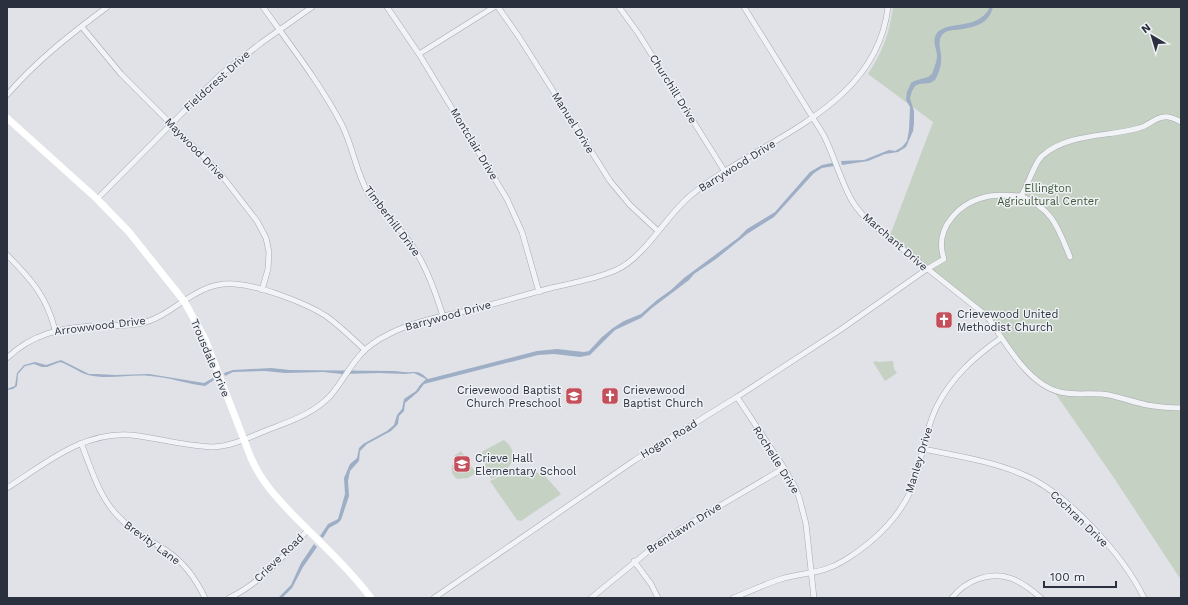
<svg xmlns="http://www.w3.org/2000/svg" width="1188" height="605" font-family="'Work Sans',sans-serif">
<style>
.green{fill:#c5d1c2}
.water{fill:#9daec5}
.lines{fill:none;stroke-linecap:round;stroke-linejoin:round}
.street-casing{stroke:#a6a9b2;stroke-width:6}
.street{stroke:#f2f3f6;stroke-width:5}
.secondary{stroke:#fff;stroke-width:7}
.labels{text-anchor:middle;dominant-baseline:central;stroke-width:3;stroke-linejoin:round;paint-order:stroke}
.street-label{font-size:11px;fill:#2a303e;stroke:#eff1f5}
.park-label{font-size:11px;fill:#3c5938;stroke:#eff1f5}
.poi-label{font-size:11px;fill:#2a303e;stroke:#eff1f5;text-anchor:start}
</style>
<rect width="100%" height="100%" fill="#e0e2e8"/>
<g class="green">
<path d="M893 7H1181V580L1114 478 1053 390 1027 371 989 319 889 238 933 122 868 74C882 53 890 32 893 7Z"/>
<path d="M877 361 878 362 893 361 894 369 897 373 885 381 873 362Z"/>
<path d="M504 440C523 455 509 472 491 479L481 455 483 451Z"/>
<path d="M461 451 476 473 468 478 458 479C452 477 451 471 452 465L458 462 454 456Z"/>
<path d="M529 469 545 476 561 494 521 521 517 520 490 481 511 471Z"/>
</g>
<g class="water">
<path d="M990 7H993C988 26 973 27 956 30 952 30 948 30 944 33 935 41 943 52 941 63 940 69 938 75 935 80L930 83 919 84 915 86 912 91 910 98 914 111V123L913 131 906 147 898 152 885 154 868 161 842 165 841 161 864 160 889 150 895 151 902 147 907 141 909 130 910 107 906 100 907 92 911 83 914 81 928 77 932 74C934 68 937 62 937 56 937 50 933 43 935 37 941 18 978 33 990 7Z"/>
<path d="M832 163 834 166 822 168 814 173 774 217 747 234 716 259 694 274 689 280 652 308 641 318 615 330 590 355 580 357 554 354 538 355 424 384 418 392 405 403 404 411 399 416 398 424 391 431 367 444 360 451 359 461 350 471 348 481 349 496 341 520 338 523 329 528 323 538 320 536 328 524 338 519 345 494 344 478 350 464 357 458 359 448 363 444 387 431 394 425 397 415 402 409 404 399 416 391 420 385 426 379 414 373 406 374 379 373 342 374 323 372 285 373 265 371 233 372 225 376 224 373 233 370 271 368 290 370 394 371C398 371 401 372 404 372 416 373 417 369 428 379L537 351 557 349 584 352 589 351 602 337 613 328 624 321 641 314 657 300 671 290 684 278 738 238 747 229 775 212 810 172 822 165Z"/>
<path d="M61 360 89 374H96L115 375 149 374 204 383 213 378 214 380 205 386C187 384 169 377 150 376 129 374 109 380 88 375 78 372 70 365 60 362L47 367H42L34 364 25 366 18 374 17 386 13 389 7 390V389L15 386 17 373 24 365 35 362 46 365Z"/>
<path d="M314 544 317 547 303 567 292 588 282 598H278L291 585 301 563Z"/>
</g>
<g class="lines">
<defs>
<g id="street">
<path d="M263 7C290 45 320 83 342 125 353 147 356 172 368 193 378 208 391 219 402 232 423 257 433 285 443 316"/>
<path d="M387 7 419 54 507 199 522 232 539 292"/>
<path d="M498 7 519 37 610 181 630 205 658 231"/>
<path d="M619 7 638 33 725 172"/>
<path d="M744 7 823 134C834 155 840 179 851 199 858 212 869 222 880 231L983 313 989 319C1006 344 1029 385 1060 392 1076 396 1093 392 1109 395 1122 398 1134 402 1147 405 1159 407 1170 408 1181 408"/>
<path d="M82 27 121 74 219 172 257 221 266 238 269 252 268 269 262 290"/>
<path d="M419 54 494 7"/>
<path d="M7 95C36 61 71 34 107 7"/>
<path d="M1021 196C1053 209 1058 228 1070 257"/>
<path d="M97 199 220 75 261 43 312 7"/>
<path d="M7 255C31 279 47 297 55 330"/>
<path d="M7 358C32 334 62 327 96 326 110 326 124 326 138 324 165 319 181 299 205 289 214 285 225 283 235 284 260 286 304 302 326 316 340 326 352 338 365 350"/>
<path d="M737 397 784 468 795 487 799 497 806 524 814 598"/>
<path d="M81 443C91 468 99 497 118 516 132 532 150 540 167 551 185 563 196 579 205 598"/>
<path d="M923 449C957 456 992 461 1024 475 1067 493 1124 556 1144 598"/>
<path d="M7 488C45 464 83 431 131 435 158 438 185 446 213 447 231 446 248 438 265 431 288 422 314 414 331 395 342 382 350 366 361 354 368 346 379 339 389 334 410 323 434 318 457 313 489 306 520 296 551 288 573 283 596 279 616 270 644 258 666 216 690 196 760 138 876 111 888 7"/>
<path d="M634 561 651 584 658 598"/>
<path d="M229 598C261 583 284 555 308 530"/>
<path d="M434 598 635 460 737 397 840 330 927 269 944 259C933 227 961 201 990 196 1001 194 1011 196 1021 196 1028 186 1034 163 1042 156 1067 133 1109 137 1139 128 1148 126 1154 118 1164 117 1170 116 1175 119 1181 122"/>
<path d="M591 598 662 540 784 468"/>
<path d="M733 598C749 592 765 584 781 579 805 572 823 574 845 560 876 541 906 512 916 476 923 453 926 428 937 406 952 377 974 357 1001 338"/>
<path d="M952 598C965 581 989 571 1010 578 1022 582 1032 590 1041 598"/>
</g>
</defs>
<use href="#street" class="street-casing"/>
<use href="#street" class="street"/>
<path class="secondary" d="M7 118 97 199 129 232 184 301 205 339 251 458C262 483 277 498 295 517 321 543 349 569 371 598"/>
</g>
<defs>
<symbol id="church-square" viewBox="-11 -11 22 22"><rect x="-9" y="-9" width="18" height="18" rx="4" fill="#c44e59" stroke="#eff1f5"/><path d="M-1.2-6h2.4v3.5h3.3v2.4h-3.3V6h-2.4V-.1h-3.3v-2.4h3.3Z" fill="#fff"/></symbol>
<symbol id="school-square" viewBox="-11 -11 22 22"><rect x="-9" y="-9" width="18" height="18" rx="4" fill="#c44e59" stroke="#eff1f5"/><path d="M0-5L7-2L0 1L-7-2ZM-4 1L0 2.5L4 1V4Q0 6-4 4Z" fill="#fff"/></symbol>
</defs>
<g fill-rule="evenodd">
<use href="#church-square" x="934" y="310" width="20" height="20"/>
<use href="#school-square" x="564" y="386" width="20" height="20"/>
<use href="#church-square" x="600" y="386" width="20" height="20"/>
<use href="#school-square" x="452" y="454" width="20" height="20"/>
</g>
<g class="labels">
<g class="street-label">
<text transform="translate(217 81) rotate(-42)">Fieldcrest Drive</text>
<text transform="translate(673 89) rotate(58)">Churchill Drive</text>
<text transform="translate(573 123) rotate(58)">Manuel Drive</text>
<text transform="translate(474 144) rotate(59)">Montclair Drive</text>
<text transform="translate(195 149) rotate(46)">Maywood Drive</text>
<text transform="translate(737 166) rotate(-32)">Barrywood Drive</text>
<text transform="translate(392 221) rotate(53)">Timberhill Drive</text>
<text transform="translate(895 242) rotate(41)">Marchant Drive</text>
<text transform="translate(448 316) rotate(-15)">Barrywood Drive</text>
<text transform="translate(100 326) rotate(-7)">Arrowwood Drive</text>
<text transform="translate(210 358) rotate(67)">Trousdale Drive</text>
<text transform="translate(669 439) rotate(-31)">Hogan Road</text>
<text transform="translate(776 460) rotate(58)">Rochelle Drive</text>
<text transform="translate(919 460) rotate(-73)">Manley Drive</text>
<text transform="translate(1079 519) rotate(44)">Cochran Drive</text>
<text transform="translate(684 528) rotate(-32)">Brentlawn Drive</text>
<text transform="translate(152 543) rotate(36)">Brevity Lane</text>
<text transform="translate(279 558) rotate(-44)">Crieve Road</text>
</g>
<g class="park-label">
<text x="1048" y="188">Ellington<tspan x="1048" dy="13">Agricultural Center</tspan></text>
</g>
<g class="poi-label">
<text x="957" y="314">Crievewood United<tspan x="957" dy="13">Methodist Church</tspan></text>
<text x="561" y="390" text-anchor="end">Crievewood Baptist<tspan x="561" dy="13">Church Preschool</tspan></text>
<text x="623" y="390">Crievewood<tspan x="623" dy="13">Baptist Church</tspan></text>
<text x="475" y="458">Crieve Hall<tspan x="475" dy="13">Elementary School</tspan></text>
</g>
</g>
<rect width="1188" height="605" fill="none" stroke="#2a303e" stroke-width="16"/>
<g transform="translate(1152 36) rotate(322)" stroke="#eff1f5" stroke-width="3" paint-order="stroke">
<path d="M0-3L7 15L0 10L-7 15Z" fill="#2a303e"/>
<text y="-6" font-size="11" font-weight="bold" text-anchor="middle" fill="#2a303e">N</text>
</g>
<path d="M1044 581v6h72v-6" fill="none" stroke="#2a303e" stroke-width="2"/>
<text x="1050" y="581" font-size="12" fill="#2a303e" stroke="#eff1f5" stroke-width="3" paint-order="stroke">100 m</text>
</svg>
